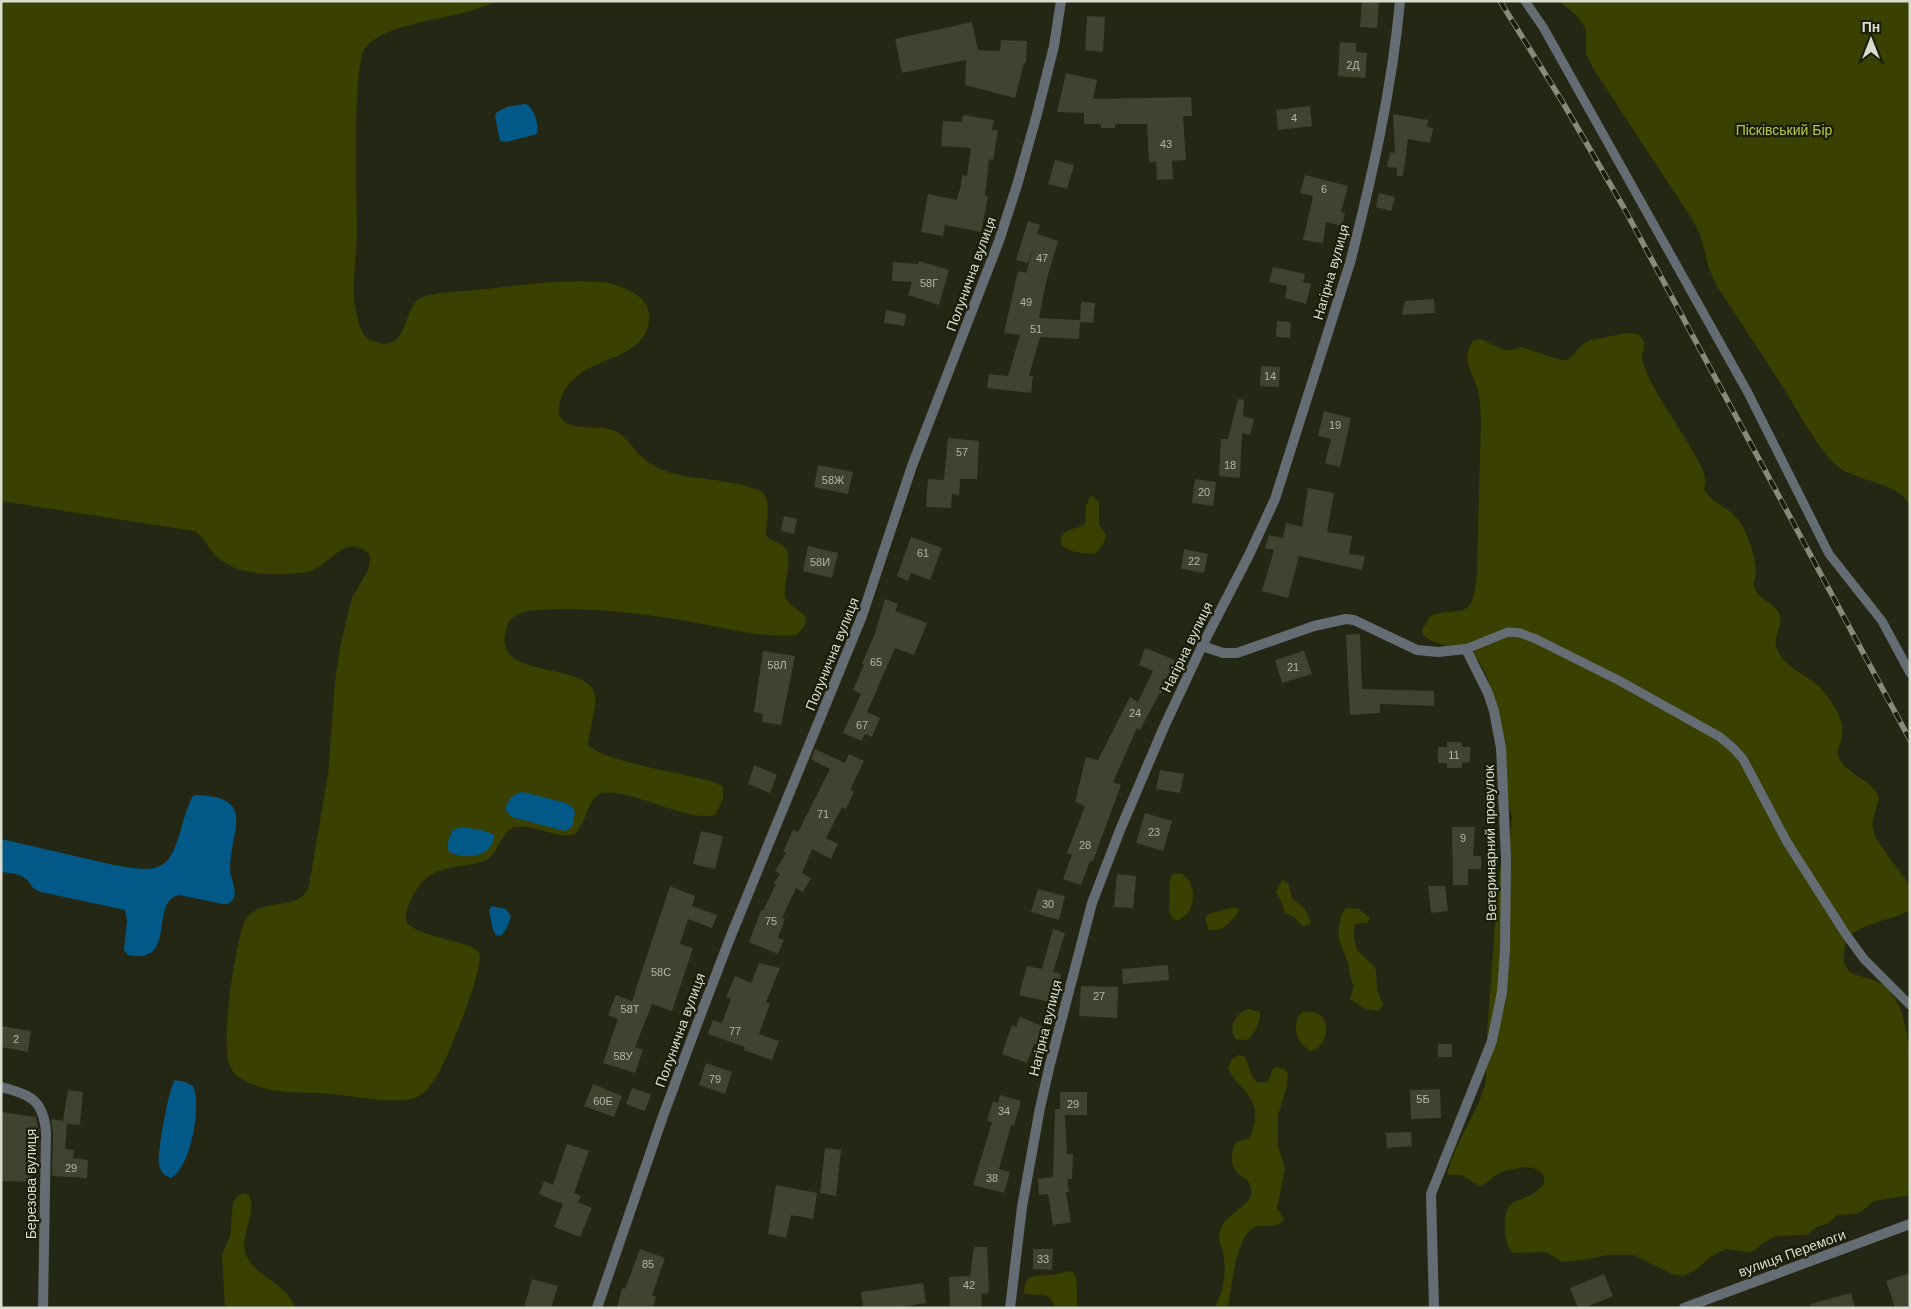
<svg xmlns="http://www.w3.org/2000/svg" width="1911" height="1309" font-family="Helvetica,sans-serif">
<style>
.green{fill:#394000}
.water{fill:#025987}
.building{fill:#40432f}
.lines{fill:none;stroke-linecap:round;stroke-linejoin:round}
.service{stroke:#646d74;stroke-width:9}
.minor{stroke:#646d74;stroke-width:10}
.tertiary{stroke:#646d74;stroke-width:10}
.rail-casing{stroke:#888b7b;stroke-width:5.5}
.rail{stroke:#1a1d0a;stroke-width:4;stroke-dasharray:11;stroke-linecap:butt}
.labels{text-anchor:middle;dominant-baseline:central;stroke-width:4.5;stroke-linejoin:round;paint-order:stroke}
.number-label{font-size:11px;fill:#b3b6a7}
.park-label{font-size:14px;fill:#bbcc43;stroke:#1a1d0a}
.street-label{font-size:14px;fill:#d9dccf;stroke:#1a1d0a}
</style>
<rect width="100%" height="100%" fill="#242713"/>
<g class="green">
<path d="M1 1H498C485 6 472 11 458 14 432 21 382 26 365 48 352 66 357 200 357 230 357 252 353 274 354 295 354 305 357 315 359 324 362 335 368 341 379 343 410 350 402 304 423 297 440 291 459 292 476 290 516 286 559 279 600 282 612 283 624 287 634 293 642 298 649 305 649 316 650 353 605 357 581 373 570 381 561 392 559 406 558 413 560 418 565 422 578 431 603 424 617 432 625 437 632 446 638 453 653 469 669 473 690 477 705 479 756 484 764 494 771 503 766 524 766 535 771 542 781 542 786 549 793 559 783 585 785 597 794 613 820 614 796 635 764 638 729 629 698 623 653 615 608 609 562 609 546 610 527 608 514 617 508 621 507 627 505 634 504 639 504 643 506 648 517 677 591 664 595 696 597 707 589 732 588 745 606 763 687 773 716 783L723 787V799L715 815C683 822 634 788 601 793 586 802 587 822 575 834 556 840 535 823 515 827 501 830 500 853 486 860 480 863 473 864 467 865 440 869 425 871 412 898 408 906 404 915 407 923 424 940 473 940 479 953 485 967 449 1054 440 1070 435 1079 428 1091 419 1096 401 1106 353 1096 332 1094 302 1091 271 1096 244 1080 237 1077 232 1072 229 1064 221 1039 234 956 242 929 252 891 299 916 309 886L328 774 335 682 340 647 352 598 368 570 370 560 369 554C346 533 332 562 313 570 308 572 303 573 298 573 271 576 233 575 214 554 206 545 204 537 194 531L1 501Z"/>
<path d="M1559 1H1910V507C1903 482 1854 482 1836 465 1814 444 1800 414 1784 389 1762 354 1739 320 1717 286L1709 269 1701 237 1693 221 1593 68 1586 54V29L1576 15Z"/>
<path d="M1627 333 1638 334 1644 341C1645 349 1640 355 1643 363 1655 397 1681 427 1697 459 1700 465 1705 473 1705 480 1706 484 1703 487 1705 491 1711 503 1732 508 1741 524 1749 537 1755 556 1756 571 1756 577 1752 583 1755 589 1760 601 1777 603 1780 616 1783 627 1772 637 1777 649 1785 670 1811 675 1824 692 1833 703 1845 721 1842 736 1841 744 1836 750 1839 758 1847 775 1870 778 1879 797L1872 825 1875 836 1882 847 1910 886V910C1893 921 1850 924 1845 945 1838 980 1861 973 1880 983 1889 988 1894 997 1899 1006 1911 1034 1910 1073 1910 1104 1910 1134 1910 1165 1910 1195L1874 1201 1861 1212 1857 1214 1837 1215 1829 1223 1815 1228 1807 1235 1777 1236 1766 1241 1753 1251 1748 1252 1726 1249 1712 1256 1694 1271 1683 1276 1672 1274 1633 1255H1608L1583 1260 1562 1262 1546 1252 1513 1253C1507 1246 1506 1241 1505 1232 1503 1193 1518 1207 1539 1189 1552 1179 1539 1166 1524 1167 1515 1169 1505 1170 1498 1174 1490 1178 1487 1185 1479 1186L1461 1175H1449L1447 1172 1456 1148 1479 1102 1486 1082 1487 1034 1497 898 1500 869 1510 837 1512 818 1506 795 1492 696 1487 676 1477 658 1465 650 1440 644 1430 640 1423 635 1422 630 1430 616C1440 612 1448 612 1459 611 1475 610 1475 586 1477 574L1481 416C1480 406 1480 396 1477 387 1471 370 1461 359 1473 341L1481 339 1503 350H1512L1522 347 1561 360H1568L1583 344 1591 340Z"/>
<path d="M1091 495 1099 502V525L1106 535 1104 542 1097 553C1085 555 1070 552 1061 545 1059 527 1075 532 1085 523L1086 506Z"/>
<path d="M1180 873C1199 882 1197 915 1176 921L1171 916 1169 910 1170 879 1173 874Z"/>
<path d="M1282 880 1288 883 1292 898 1305 909 1311 921 1309 925 1302 926 1294 917 1285 913 1282 903 1276 892Z"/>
<path d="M1230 908H1237L1239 911C1231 922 1223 932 1209 930L1205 919 1208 914Z"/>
<path d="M1347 908 1359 909 1370 918 1367 923 1355 924 1354 929V939L1357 950 1373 965 1376 970 1377 990 1383 1004V1006L1377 1011 1365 1009 1350 999 1354 986C1349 977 1350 971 1348 963 1343 945 1335 941 1340 921 1341 915 1342 911 1347 908Z"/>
<path d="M1248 1009 1260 1012C1261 1022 1255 1033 1248 1040L1236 1039C1227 1028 1236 1013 1248 1009Z"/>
<path d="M1303 1012C1335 1006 1330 1047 1311 1051 1297 1045 1289 1023 1303 1012Z"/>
<path d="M1239 1055 1245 1057C1250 1067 1251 1089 1268 1081L1273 1069 1276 1067 1284 1069 1288 1074 1287 1086 1278 1115V1146L1285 1169 1277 1208 1284 1219C1278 1229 1264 1224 1255 1227 1236 1234 1231 1290 1228 1308H1214C1224 1293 1227 1270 1223 1252 1222 1246 1218 1241 1219 1234 1223 1214 1249 1208 1251 1193 1253 1173 1230 1181 1232 1155 1233 1151 1233 1147 1235 1144 1239 1140 1245 1140 1249 1138 1253 1132 1254 1126 1255 1119 1258 1095 1236 1087 1228 1068L1232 1059Z"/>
<path d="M245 1193 249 1195C258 1215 237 1238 247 1257 258 1278 288 1284 295 1308H225L222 1255 230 1236 233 1203 237 1196Z"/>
<path d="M1069 1271 1073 1272 1076 1278 1077 1287V1308H1055C1050 1288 1038 1298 1024 1293 1025 1274 1033 1276 1049 1275 1056 1275 1062 1273 1069 1271Z"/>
</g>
<g class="water">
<path d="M524 104 528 105C535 112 539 124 537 134L507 142 500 141 495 116 497 112 507 107Z"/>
<path d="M523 792 566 803 572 807 575 812 572 827 565 831 512 817 506 811C506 800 513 794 523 792Z"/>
<path d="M196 795C258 797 230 830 230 869 230 880 242 896 228 904H223L179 895C148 902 179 965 128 955L124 950 127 921 125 910 41 892C30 888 33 885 26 879 19 873 10 873 1 872V839L114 865C163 874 170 870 183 822 186 813 188 804 193 796Z"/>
<path d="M461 827 482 830 493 834 494 837C490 858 466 860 449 852 446 844 449 837 453 830Z"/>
<path d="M492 906 506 909 511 916 507 928 501 936 496 935 493 930 489 910Z"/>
<path d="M175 1080 185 1082 193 1086C202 1105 191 1168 171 1178 164 1176 160 1171 159 1164 157 1154 169 1086 175 1080Z"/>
</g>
<g class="building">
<path d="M1362 1H1379L1377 28 1360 27Z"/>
<path d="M1087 16 1105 17 1103 52 1085 50Z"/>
<path d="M972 22 978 50 1000 51 1001 40 1027 41 1026 63H1024L1015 98 965 85 966 60 902 73 895 39Z"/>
<path d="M1340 42 1356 43V52L1367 53 1365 78 1338 76Z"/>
<path d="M1066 73 1097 80 1093 99 1191 97 1192 116H1183L1186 160 1172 161 1173 179 1157 180 1156 162H1149L1147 124H1115V128H1101V124H1084V113L1057 112Z"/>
<path d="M1310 106 1312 126 1278 130 1276 110Z"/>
<path d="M1393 114 1428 120 1427 127 1433 128 1430 143 1408 139 1403 176H1397V168L1387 167 1390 152 1395 153Z"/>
<path d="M963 115 994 120 992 130H998L993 160 989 159 985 196 988 197 981 232 945 225 943 236 921 232 928 194 957 200 959 191H960L962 175 967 176 971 148 941 146 943 121 962 122Z"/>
<path d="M1055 160 1074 165 1067 189 1048 184Z"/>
<path d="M1305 175 1348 186 1341 212 1345 213 1342 226 1326 222 1323 243 1303 240 1313 196 1300 193Z"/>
<path d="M1379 193 1395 197 1391 211 1376 207Z"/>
<path d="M1028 221 1040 225 1037 234 1058 241 1046 282 1039 318 1080 320 1081 302 1095 303 1093 323 1080 322 1079 339 1040 337 1029 376H1033L1031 393 987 388 989 374 1008 376 1020 335 1004 333 1018 271 1026 273 1034 246 1028 263 1016 260Z"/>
<path d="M919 261 949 270 939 305 908 295 912 282 892 281 893 262 918 264Z"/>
<path d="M1273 267 1305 274 1303 282 1311 284 1306 304 1285 298 1287 286 1269 282Z"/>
<path d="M1434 299 1435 313 1402 315 1405 301Z"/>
<path d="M886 310 906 314 904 326 884 323Z"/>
<path d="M1277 321 1291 322 1290 338 1276 337Z"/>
<path d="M1261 366 1280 367 1279 387 1260 386Z"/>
<path d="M1238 399 1244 400 1243 416 1254 419 1250 435 1242 433 1240 478 1219 476 1221 439H1228Z"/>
<path d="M1324 411 1351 418 1340 467 1325 463 1331 439 1318 436Z"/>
<path d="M948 438 979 441 977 479H960L959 495 952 494 951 508 926 507 928 479 944 480Z"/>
<path d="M818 465 853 472 848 494 814 487Z"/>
<path d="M1195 479 1216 482 1213 506 1192 503Z"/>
<path d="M1308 488 1334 493 1327 532 1352 536 1349 554 1365 556 1362 570 1299 556 1288 598 1262 591 1274 550 1265 548 1269 535 1283 538 1286 523 1302 527Z"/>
<path d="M784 516 797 519 794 534 781 531Z"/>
<path d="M911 537 942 548 930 580 911 573 908 581 897 576Z"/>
<path d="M808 546 838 553 832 578 803 571Z"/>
<path d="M1184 549 1208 554 1204 573 1181 569Z"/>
<path d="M885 599 898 604 895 611 927 623 914 655 895 648 867 712 880 718 872 737 865 734 862 741 843 733 861 694 853 690 864 665 862 664 875 633Z"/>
<path d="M1360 634 1362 689 1434 691V706L1380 704V713L1350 715 1346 635Z"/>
<path d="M1145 648 1175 660 1161 694H1159L1140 730 1137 728 1113 782 1121 785 1093 861H1090L1081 885 1063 879 1072 855 1067 853 1085 806 1075 802 1086 757 1098 760 1130 697 1138 702 1153 671 1139 665Z"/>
<path d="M763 651 795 656 781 725 762 722 763 714 754 712Z"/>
<path d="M1304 651 1312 674 1282 683 1275 660Z"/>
<path d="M1447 742H1462V747H1470V762L1462 763V768H1447V763H1438V747H1447Z"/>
<path d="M815 749 845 763 849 754 864 761 850 790 854 792 846 809 842 807 826 838 838 844 831 859 812 849 802 873 811 878 803 892 796 888 782 918 785 919 778 938 784 940 778 954 749 942 761 910 763 911 776 884 774 883 780 874 775 871 786 853 783 852 793 830 798 832 830 769 811 759Z"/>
<path d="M754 765 777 775 770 793 748 784Z"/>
<path d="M1160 770 1184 774 1180 793 1156 789Z"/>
<path d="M1145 813 1172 821 1163 851 1136 843Z"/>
<path d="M1452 827H1475L1473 856H1481V869H1468V885H1453Z"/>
<path d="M701 831 723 836 715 869 693 864Z"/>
<path d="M1117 874 1136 876 1133 908 1114 907Z"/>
<path d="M670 886 695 896 692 906 717 915 712 928 688 919 680 944 693 948 672 1011 652 1004 635 1047 643 1050 635 1073 603 1063 618 1019 608 1015 616 995 632 1001Z"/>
<path d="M1428 886H1445L1448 911 1431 913Z"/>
<path d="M1038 889 1065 896 1059 920 1031 912Z"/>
<path d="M1053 929 1065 933 1053 972 1061 974 1054 1003 1019 995 1027 966 1042 969Z"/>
<path d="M759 963 780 968 766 1002 770 1004 759 1034 779 1041 772 1060 744 1050 745 1047 708 1034 713 1020 722 1023 731 999 726 997 735 976 751 983Z"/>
<path d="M1168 965 1169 980 1123 984 1122 969Z"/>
<path d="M1081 986 1118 987 1117 1018 1079 1016Z"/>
<path d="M1020 1017 1044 1027 1037 1045 1034 1044 1027 1063 1002 1054 1012 1025 1016 1027Z"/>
<path d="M1 1026 31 1031 28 1052 1 1047Z"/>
<rect x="1438" y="1044" width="14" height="13"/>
<path d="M706 1063 732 1072 725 1094 699 1085Z"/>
<path d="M593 1084 622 1096 614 1117 584 1106Z"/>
<path d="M632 1088 651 1094 645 1111 626 1104Z"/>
<path d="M1440 1089 1441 1118 1411 1119 1410 1090Z"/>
<path d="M68 1090 83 1092 80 1125 67 1124 65 1149 74 1150 73 1158 88 1160 87 1178 52 1176 53 1133 51 1119 63 1121Z"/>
<path d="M1060 1092H1087V1115H1065L1067 1154H1073L1072 1179H1067L1069 1192H1066L1071 1222 1053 1225 1048 1194 1039 1195 1038 1179 1053 1177 1055 1109H1060Z"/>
<path d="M1000 1095 1021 1101 1014 1126 1011 1125 999 1169 1010 1172 1004 1193 973 1185 992 1122 987 1121 993 1101 998 1103Z"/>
<path d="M1 1112 36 1117 39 1133 38 1175H32L31 1182 1 1181Z"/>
<path d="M1411 1132 1412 1146 1387 1148 1386 1133Z"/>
<path d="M567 1144 589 1151 574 1193 581 1196 578 1202 592 1208 580 1237 554 1227 563 1204 539 1194 544 1181 553 1185Z"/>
<path d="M825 1148 841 1150 836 1196 820 1193Z"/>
<path d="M776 1185 817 1193 813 1219 791 1215 786 1238 768 1234Z"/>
<path d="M974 1247H987L989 1293 981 1294 982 1308H950L949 1277 970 1276Z"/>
<path d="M640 1249 665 1258 652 1295 656 1297 653 1308H617L622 1288 625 1289Z"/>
<path d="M1033 1249H1053L1052 1270 1033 1269Z"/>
<path d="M1910 1273V1308H1895L1886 1281Z"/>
<path d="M1604 1274 1613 1296 1584 1308H1578L1570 1288Z"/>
<path d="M532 1279 558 1286 551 1308H524Z"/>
<path d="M923 1283 926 1303 896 1308H863L861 1292Z"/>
<path d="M1851 1293 1855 1308H1811L1810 1304Z"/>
</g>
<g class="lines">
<g class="service">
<path d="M1525 1 1543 27 1747 391 1829 554 1882 621 1910 673"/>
<path d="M1466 649 1508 632 1520 633 1536 639 1620 681 1720 737 1733 748 1743 759 1787 842 1845 933 1864 959 1910 1005"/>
</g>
<g class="minor">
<path d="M1202 646 1223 653H1237L1314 626 1346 619 1354 620 1417 650 1438 652 1466 649 1488 693 1494 711 1501 748 1506 859 1505 950 1502 992 1492 1041 1431 1194 1434 1308"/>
<path d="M1 1087C31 1094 44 1101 46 1133L43 1308"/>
<path d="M597 1308 663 1116 696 1027 730 938 862 616 912 466 999 241 1018 182 1037 114 1054 46 1061 1"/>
<path d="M1010 1308 1022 1207 1040 1108 1050 1064 1092 903 1120 830 1164 727 1202 646 1249 555 1275 499 1350 263C1372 177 1392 89 1400 1"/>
</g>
<path class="tertiary" d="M1684 1308 1910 1224"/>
<defs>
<path id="rail" d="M1500 1 1562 101 1624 208 1910 740"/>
</defs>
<use href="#rail" class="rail-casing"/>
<use href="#rail" class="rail"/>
</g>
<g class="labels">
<g class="number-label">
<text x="1353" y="65">2Д</text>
<text x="1294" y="118">4</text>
<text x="1166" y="144">43</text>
<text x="1324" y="189">6</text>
<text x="1042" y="258">47</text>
<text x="929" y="283">58Г</text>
<text x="1026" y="302">49</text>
<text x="1036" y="329">51</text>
<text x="1270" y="376">14</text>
<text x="1335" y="425">19</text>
<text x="962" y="452">57</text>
<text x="1230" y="465">18</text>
<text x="833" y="480">58Ж</text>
<text x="1204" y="492">20</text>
<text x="923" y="553">61</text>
<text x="1194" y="561">22</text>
<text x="820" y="562">58И</text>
<text x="876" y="662">65</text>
<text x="777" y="665">58Л</text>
<text x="1293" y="667">21</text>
<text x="1135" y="713">24</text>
<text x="862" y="725">67</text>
<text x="1454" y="755">11</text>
<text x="823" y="814">71</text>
<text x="1154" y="832">23</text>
<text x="1463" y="838">9</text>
<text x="1085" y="845">28</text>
<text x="1048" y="904">30</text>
<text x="771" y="921">75</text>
<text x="661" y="972">58С</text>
<text x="1099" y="996">27</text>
<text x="630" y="1009">58Т</text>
<text x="735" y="1031">77</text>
<text x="16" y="1039">2</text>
<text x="623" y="1056">58У</text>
<text x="715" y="1079">79</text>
<text x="1423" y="1099">5Б</text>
<text x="603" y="1101">60Е</text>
<text x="1073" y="1104">29</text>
<text x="1004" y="1111">34</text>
<text x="71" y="1168">29</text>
<text x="992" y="1178">38</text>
<text x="1043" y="1259">33</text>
<text x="648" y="1264">85</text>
<text x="969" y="1285">42</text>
</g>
<g class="park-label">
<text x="1784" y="130">Пісківський Бір</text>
</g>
<g class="street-label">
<text transform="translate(1331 272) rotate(-74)">Нагірна вулиця</text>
<text transform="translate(971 274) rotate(-70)">Полунична вулиця</text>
<text transform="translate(1187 647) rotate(-64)">Нагірна вулиця</text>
<text transform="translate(832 654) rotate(-68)">Полунична вулиця</text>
<text transform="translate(1490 843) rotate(-91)">Ветеринарний провулок</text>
<text transform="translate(1045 1028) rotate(-76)">Нагірна вулиця</text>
<text transform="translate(680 1030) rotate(-70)">Полунична вулиця</text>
<text transform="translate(31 1184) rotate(-90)">Березова вулиця</text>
<text transform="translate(1792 1253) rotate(-20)">вулиця Перемоги</text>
</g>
</g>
<rect width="1911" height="1309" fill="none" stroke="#d9dccf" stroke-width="5"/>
<g transform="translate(1871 40)" stroke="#1a1d0a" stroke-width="4" paint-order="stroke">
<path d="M0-4L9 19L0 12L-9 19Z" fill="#d9dccf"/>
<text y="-8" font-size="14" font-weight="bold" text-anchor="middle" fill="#d9dccf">Пн</text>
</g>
</svg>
